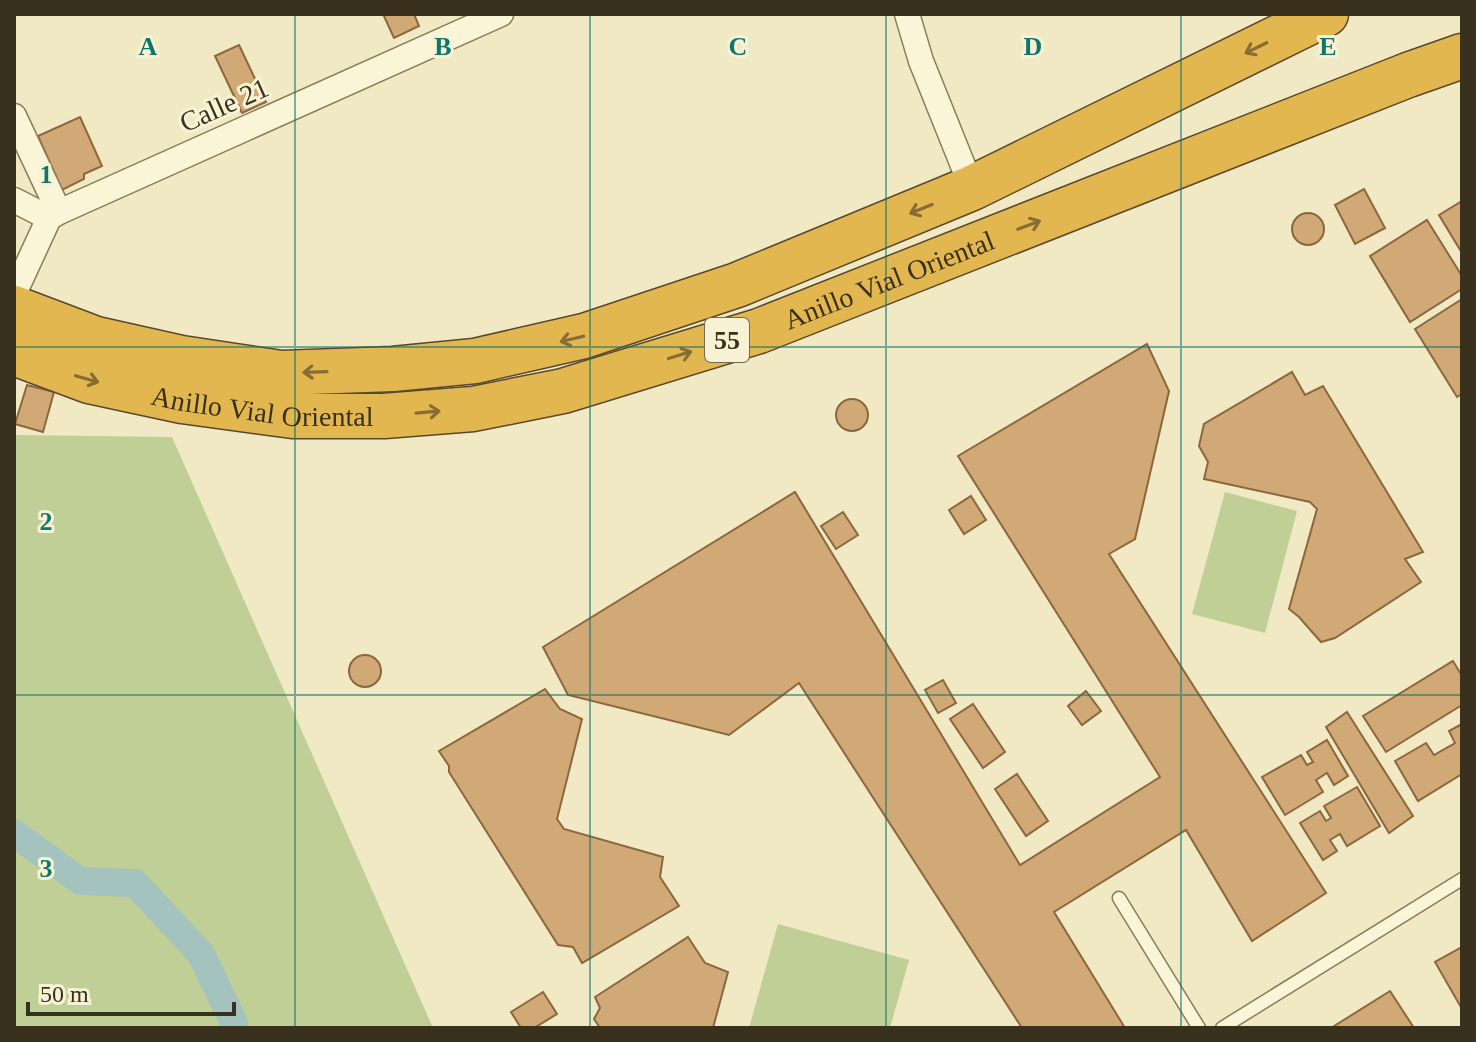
<svg xmlns="http://www.w3.org/2000/svg" width="1476" height="1042" font-family="Georgia,serif">
<style>
.green{fill:#c0cf96}
.lines{fill:none;stroke-linecap:round;stroke-linejoin:round}
.canal{stroke:#a5c3be;stroke-width:28}
.building{fill:#d0a977;stroke:#8c673e;stroke-width:2}
.lane-casing{stroke:#8b7b59;stroke-width:15}
.street-casing{stroke:#8b7b59;stroke-width:27}
.highway-casing{stroke:#59482d;stroke-width:47}
.lane{stroke:#faf5d7;stroke-width:12}
.street{stroke:#faf5d7;stroke-width:24}
.highway{stroke:#e3b750;stroke-width:44}
.oneway{stroke:#866d34}
.grid{fill:none;stroke:#0f766e;stroke-width:2;stroke-opacity:0.55}
.labels{text-anchor:middle;dominant-baseline:central;stroke-width:6;stroke-linejoin:round;paint-order:stroke}
.shield{fill:#f7f2d3;stroke:#736a54;stroke-width:2}
.shield-label{font-size:26px;font-weight:bold;fill:#3a301e}
.street-label{font-size:28px;fill:#3a301e;stroke:#f7f2d3}
.grid-label{font-size:26px;text-anchor:middle;font-weight:bold;fill:#0f766e;stroke:#f7f2d3;stroke-width:6;stroke-linejoin:round;paint-order:stroke}
</style>
<rect width="100%" height="100%" fill="#f0e9c3"/>
<g class="green">
<path d="M14 435 172 437 433 1028H14Z"/>
<path d="M1225 492 1297 511 1265 633 1192 614Z"/>
<path d="M778 924 909 960 890 1028H749Z"/>
</g>
<g class="lines">
<path class="canal" d="M14 833 80 881 135 883 201 954 234 1023V1028"/>
</g>
<g class="building">
<path d="M383 14H414L419 26 394 38Z"/>
<path d="M239 45 266 102 242 113 215 56Z"/>
<path d="M80 117 102 166 84 174V179L62 190 38 136Z"/>
<path d="M1364 189 1385 228 1355 244 1335 205Z"/>
<path d="M1462 201V253L1439 215Z"/>
<circle cx="1308" cy="229" r="16"/>
<path d="M1427 220 1462 276V289L1410 322 1370 256Z"/>
<path d="M1462 299V394L1457 397 1415 329Z"/>
<path d="M1147 344 1169 391 1135 539 1109 554 1326 893 1252 941 1186 830 1054 912 1125 1028H1022L799 683 729 735 568 695 543 647 795 492 1020 865 1160 777 958 456Z"/>
<path d="M1292 372 1305 395 1323 386 1423 552 1405 559 1421 582 1335 638 1321 642 1299 617 1289 609 1317 509 1310 502 1204 479 1208 462 1199 446 1204 424Z"/>
<path d="M27 385 54 392 43 432 15 424Z"/>
<circle cx="852" cy="415" r="16"/>
<path d="M971 496 986 520 964 534 949 510Z"/>
<path d="M843 512 858 535 836 549 821 526Z"/>
<circle cx="365" cy="671" r="16"/>
<path d="M1453 661 1462 676V705L1386 752 1363 716Z"/>
<path d="M943 680 956 703 938 713 925 690Z"/>
<path d="M545 689 560 709 582 719 557 819 564 829 663 857 660 877 679 906 582 963 573 947 558 945 449 772V766L439 751Z"/>
<path d="M1086 691 1101 711 1082 725 1068 706Z"/>
<path d="M973 704 1005 752 983 768 950 719Z"/>
<path d="M1347 712 1413 816 1389 833 1326 727Z"/>
<path d="M1462 724V774L1418 801 1395 761 1426 743 1434 755 1455 743 1449 731Z"/>
<path d="M1327 740 1348 776 1334 785 1327 773 1316 780 1323 792 1285 815 1262 777 1301 755 1307 765 1313 762 1307 752Z"/>
<path d="M1017 774 1048 821 1026 836 995 789Z"/>
<path d="M1357 787 1380 826 1347 846 1340 834 1330 840 1337 851 1323 860 1300 823 1320 811 1326 821 1331 818 1324 806Z"/>
<path d="M688 937 705 963 728 972 713 1028H600L594 1019 600 1008 595 997Z"/>
<path d="M1462 947V1009L1435 962Z"/>
<path d="M1390 991 1414 1028H1331Z"/>
<path d="M543 992 557 1014 534 1028H521L511 1012Z"/>
</g>
<g class="lines">
<defs>
<g id="lane">
<path d="M1119 898 1199 1028"/>
<path d="M1222 1028 1462 879"/>
</g>
<g id="street">
<path d="M907 14 921 61 972 188"/>
<path d="M14 116 59 212"/>
<path d="M14 200 49 218"/>
<path d="M14 294 49 218 59 212 501 14"/>
</g>
<g id="highway">
<path d="M14 308 96 339 181 358 281 373 393 369 475 361 584 336 737 285 972 188 1326 14"/>
<path id="s1" d="M14 353 89 381 182 401 293 416H384L473 409 563 391 759 331 1408 75 1462 56"/>
</g>
</defs>
<use href="#lane" class="lane-casing"/>
<use href="#street" class="street-casing"/>
<use href="#highway" class="highway-casing"/>
<use href="#lane" class="lane"/>
<use href="#street" class="street"/>
<use href="#highway" class="highway"/>
</g>
<defs><path id="oneway-shaft" d="M-6 0H5M1.5-3L5.5 0L1.5 3" fill="none" stroke-width="1.6" stroke-linecap="round" stroke-linejoin="round" transform="scale(2)"/></defs>
<g class="oneway">
<use href="#oneway-shaft" transform="translate(1256 48) rotate(154)"/>
<use href="#oneway-shaft" transform="translate(921 209) rotate(158)"/>
<use href="#oneway-shaft" transform="translate(1029 225) rotate(-21)"/>
<use href="#oneway-shaft" transform="translate(572 339) rotate(167)"/>
<use href="#oneway-shaft" transform="translate(680 355) rotate(-17)"/>
<use href="#oneway-shaft" transform="translate(315 372) rotate(178)"/>
<use href="#oneway-shaft" transform="translate(87 379) rotate(16)"/>
<use href="#oneway-shaft" transform="translate(428 412) rotate(-5)"/>
</g>
<path class="grid" d="M295 14V1028M590 14V1028M886 14V1028M1181 14V1028M14 347H1462M14 695H1462"/>
<g class="labels">
<rect class="shield" x="705" y="318" width="44" height="44" rx="6"/>
<g class="shield-label">
<text x="727" y="340">55</text>
</g>
<g class="street-label">
<text transform="translate(224 105) rotate(-24)">Calle 21</text>
<text stroke="none"><textPath href="#s1" startOffset="904">Anillo Vial Oriental</textPath></text>
<text stroke="none"><textPath href="#s1" startOffset="256">Anillo Vial Oriental</textPath></text>
</g>
</g>
<g class="grid-label">
<text x="148" y="55">A</text>
<text x="443" y="55">B</text>
<text x="738" y="55">C</text>
<text x="1033" y="55">D</text>
<text x="1328" y="55">E</text>
<text x="46" y="183">1</text>
<text x="46" y="530">2</text>
<text x="46" y="877">3</text>
</g>
<rect width="1476" height="1042" fill="none" stroke="#3a301e" stroke-width="32"/>
<path d="M28 1002v12h206v-12" fill="none" stroke="#3a301e" stroke-width="4"/>
<text x="40" y="1002" font-size="24" fill="#3a301e" stroke="#f7f2d3" stroke-width="6" paint-order="stroke">50 m</text>
</svg>
